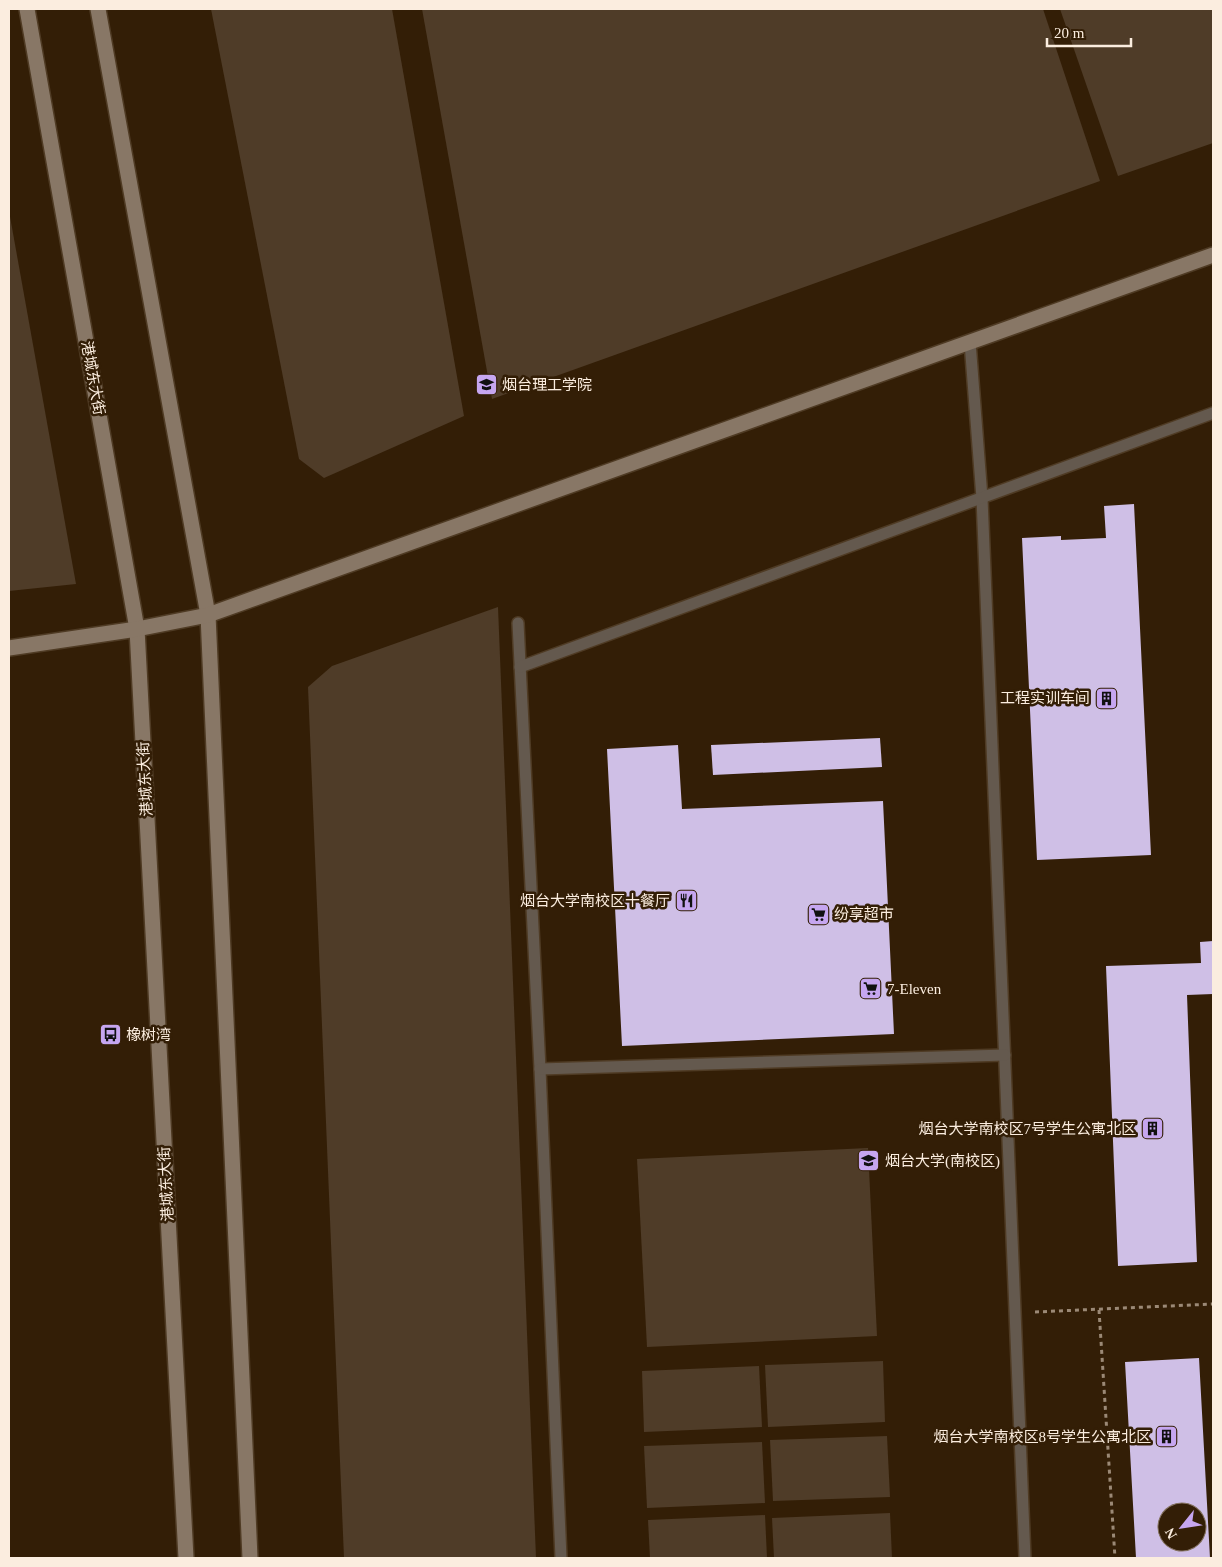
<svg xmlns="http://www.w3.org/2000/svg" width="1222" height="1567" font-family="'Times New Roman','Noto Sans SC',serif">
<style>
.green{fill:#4f3c28}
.building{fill:#cfbfe6;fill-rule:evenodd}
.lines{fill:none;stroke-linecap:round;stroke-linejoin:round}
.lane-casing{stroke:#4f3b24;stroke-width:14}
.secondary-casing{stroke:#4f3b24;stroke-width:18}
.path{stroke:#9b8976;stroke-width:3;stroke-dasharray:4 4;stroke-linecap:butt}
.lane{stroke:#64594e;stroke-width:11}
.secondary{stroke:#876;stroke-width:15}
.labels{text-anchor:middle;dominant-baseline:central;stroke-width:5;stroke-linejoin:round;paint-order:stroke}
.street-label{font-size:15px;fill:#fbeddf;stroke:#331e06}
.poi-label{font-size:15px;fill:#fbeddf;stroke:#331e06;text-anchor:start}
</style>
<rect width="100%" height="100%" fill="#331e06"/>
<g class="green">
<path d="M211 9H392L464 416 324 478 299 459Z"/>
<path d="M422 9H1043L1100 181 492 399Z"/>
<path d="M1060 9H1213V143L1118 176Z"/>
<path d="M9 211 76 584 9 591Z"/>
<path d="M498 607 536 1558H344L308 687 332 666Z"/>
<path d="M868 1148 877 1336 647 1347 637 1159Z"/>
<path d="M883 1361 885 1422 768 1427 765 1365Z"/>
<path d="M759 1366 762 1427 644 1432 642 1371Z"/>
<path d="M887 1436 890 1497 773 1501 770 1440Z"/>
<path d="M762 1442 765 1503 647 1508 644 1446Z"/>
<path d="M890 1513 892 1558H774L772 1518Z"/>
<path d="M765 1515 767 1558H650L648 1520Z"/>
</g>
<g class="building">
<path d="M1134 504 1151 855 1037 860 1022 538 1061 536V540L1106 538 1104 506Z"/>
<path d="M880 738 882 767 713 775 711 745Z"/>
<path d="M678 745 682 809 883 801 894 1034 622 1046 607 749Z"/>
<path d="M1213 941V994L1187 995 1197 1262 1118 1266 1106 966 1201 963 1200 942Z"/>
<path d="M1199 1358 1210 1558H1136L1125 1362ZM1167 1512H1197V1542H1167Z"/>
</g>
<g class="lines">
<defs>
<g id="lane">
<path d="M970 342 982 498 1025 1558"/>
<path d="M518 623 540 1069 561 1558"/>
<path d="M520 667 1213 413"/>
<path d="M540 1069 1005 1055"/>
</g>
<g id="secondary">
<path d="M27 9 137 629 186 1558"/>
<path d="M98 9 208 615 250 1558"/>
<path d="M9 648 137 629 208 615 1213 255"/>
</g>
</defs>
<use href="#lane" class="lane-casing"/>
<use href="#secondary" class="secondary-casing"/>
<g class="path">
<path d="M1099 1310 1115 1558"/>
<path d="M1035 1312 1213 1304"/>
</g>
<use href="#lane" class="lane"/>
<use href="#secondary" class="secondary"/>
</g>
<defs>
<symbol id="university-square" viewBox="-11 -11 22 22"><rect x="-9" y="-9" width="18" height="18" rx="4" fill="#c6a6f0" stroke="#331e06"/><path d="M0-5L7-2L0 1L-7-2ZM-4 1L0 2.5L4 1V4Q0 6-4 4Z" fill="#111"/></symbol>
<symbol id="building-square" viewBox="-11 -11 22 22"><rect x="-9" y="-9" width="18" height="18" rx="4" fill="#c6a6f0" stroke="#331e06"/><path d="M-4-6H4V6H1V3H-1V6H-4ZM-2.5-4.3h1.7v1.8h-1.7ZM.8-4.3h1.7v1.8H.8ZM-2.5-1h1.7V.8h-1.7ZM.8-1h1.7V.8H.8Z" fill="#111"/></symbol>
<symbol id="restaurant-square" viewBox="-11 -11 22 22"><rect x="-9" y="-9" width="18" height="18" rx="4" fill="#c6a6f0" stroke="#331e06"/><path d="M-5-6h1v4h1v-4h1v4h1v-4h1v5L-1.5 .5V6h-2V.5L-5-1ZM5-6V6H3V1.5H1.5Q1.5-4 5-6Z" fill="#111"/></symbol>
<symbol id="supermarket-square" viewBox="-11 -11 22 22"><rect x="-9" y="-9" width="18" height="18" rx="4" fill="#c6a6f0" stroke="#331e06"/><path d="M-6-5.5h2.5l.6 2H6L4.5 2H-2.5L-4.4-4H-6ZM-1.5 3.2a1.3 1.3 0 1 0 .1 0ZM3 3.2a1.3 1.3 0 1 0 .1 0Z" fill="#111"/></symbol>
<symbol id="bus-square" viewBox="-11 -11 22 22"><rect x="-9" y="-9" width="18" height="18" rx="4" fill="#c6a6f0" stroke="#331e06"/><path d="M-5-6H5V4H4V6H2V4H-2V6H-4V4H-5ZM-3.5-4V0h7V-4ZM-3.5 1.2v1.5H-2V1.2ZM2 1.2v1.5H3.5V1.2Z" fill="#111"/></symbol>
</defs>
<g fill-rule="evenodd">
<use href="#university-square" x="474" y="372" width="25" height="25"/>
<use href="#building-square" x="1094" y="686" width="25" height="25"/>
<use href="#restaurant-square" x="674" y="888" width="25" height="25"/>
<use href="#supermarket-square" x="806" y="902" width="25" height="25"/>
<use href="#supermarket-square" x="858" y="976" width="25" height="25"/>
<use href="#bus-square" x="98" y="1022" width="25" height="25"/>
<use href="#building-square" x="1140" y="1116" width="25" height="25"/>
<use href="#university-square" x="856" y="1148" width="25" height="25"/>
<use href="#building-square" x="1154" y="1424" width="25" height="25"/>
</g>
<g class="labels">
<g class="street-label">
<text transform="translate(93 378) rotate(80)">港城东大街</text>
<text transform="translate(145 779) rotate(-93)">港城东大街</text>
<text transform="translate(166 1184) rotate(-93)">港城东大街</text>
</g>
<g class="poi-label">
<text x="502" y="385">烟台理工学院</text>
<text x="1090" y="698" text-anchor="end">工程实训车间</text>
<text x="670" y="901" text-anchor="end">烟台大学南校区十餐厅</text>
<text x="834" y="914">纷享超市</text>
<text x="887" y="989">7-Eleven</text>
<text x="126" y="1035">橡树湾</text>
<text x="1136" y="1129" text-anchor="end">烟台大学南校区7号学生公寓北区</text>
<text x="885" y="1161">烟台大学(南校区)</text>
<text x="1151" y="1437" text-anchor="end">烟台大学南校区8号学生公寓北区</text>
</g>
</g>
<rect width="1222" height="1567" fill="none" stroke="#fbeddf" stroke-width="20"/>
<g transform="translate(1182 1527) rotate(240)"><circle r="24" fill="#331e06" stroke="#83715d"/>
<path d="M0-4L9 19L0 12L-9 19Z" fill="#c6a6f0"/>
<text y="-8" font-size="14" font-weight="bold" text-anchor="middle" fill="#fbeddf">N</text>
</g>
<path d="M1047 38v8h84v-8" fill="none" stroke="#fbeddf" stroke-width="2.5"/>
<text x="1054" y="38" font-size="15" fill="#fbeddf" stroke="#331e06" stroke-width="4" paint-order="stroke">20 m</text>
</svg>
